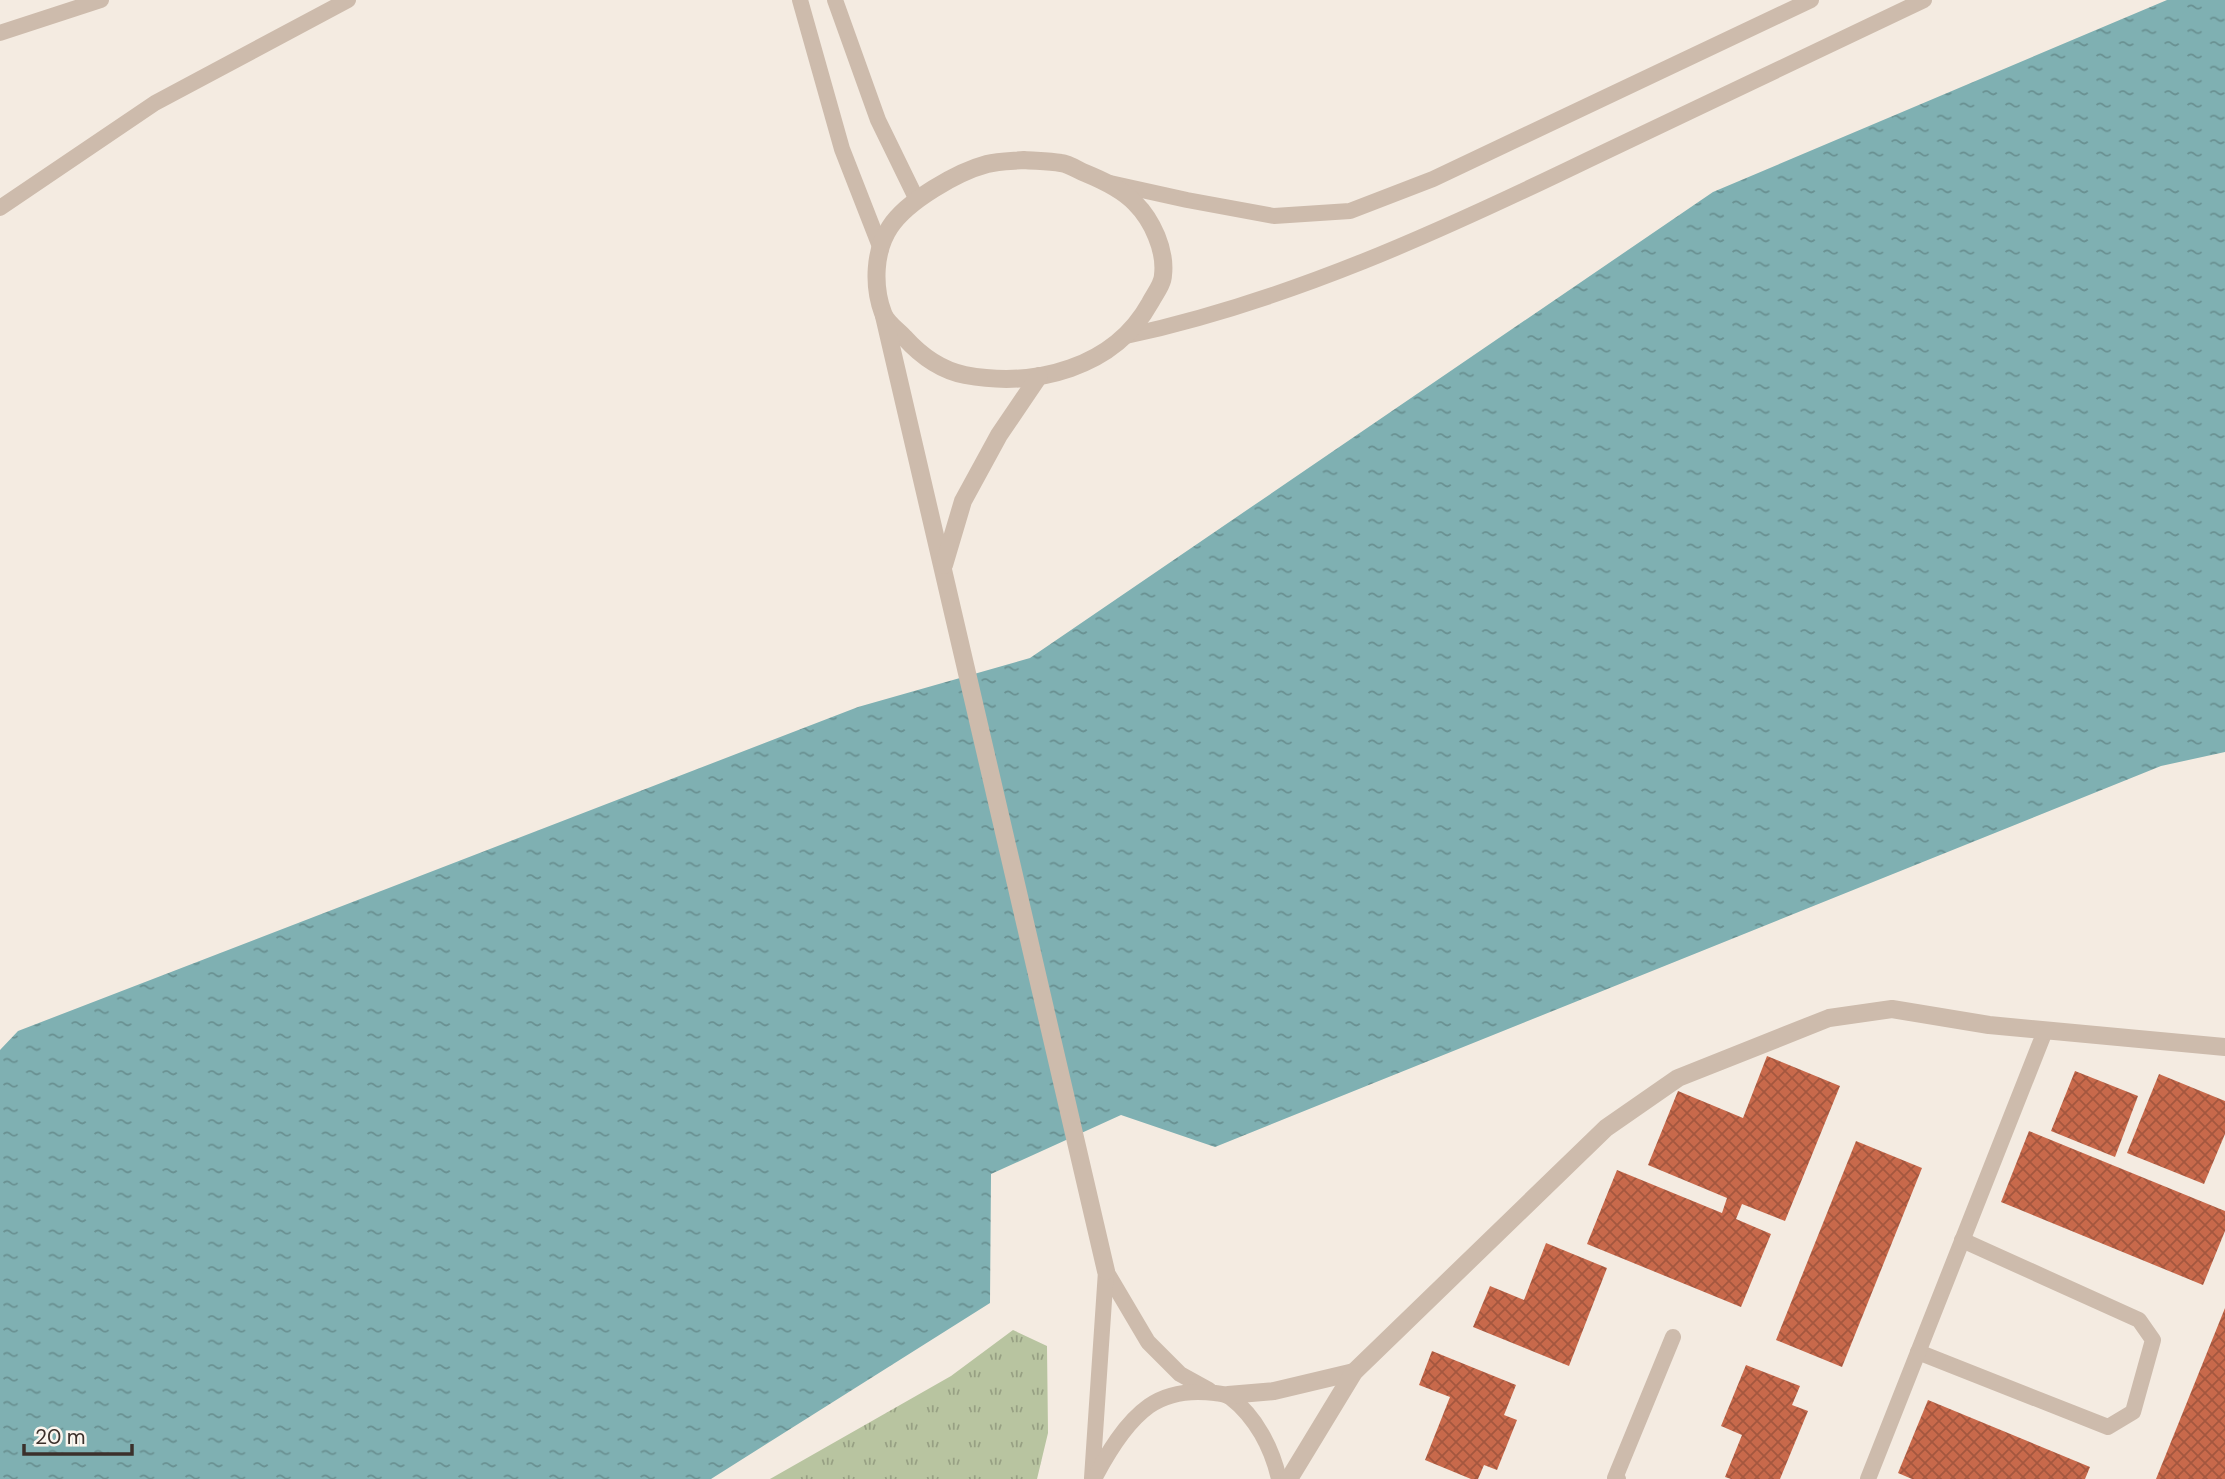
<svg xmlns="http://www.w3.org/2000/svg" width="2225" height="1479" font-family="'DM Sans',sans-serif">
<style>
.grass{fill:url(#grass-tufts)}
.water{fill:url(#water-ripples)}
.building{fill:url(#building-cross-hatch)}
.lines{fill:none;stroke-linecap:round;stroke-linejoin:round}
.service{stroke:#cdbbac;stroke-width:16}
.minor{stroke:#cdbbac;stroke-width:18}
.tertiary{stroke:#cdbbac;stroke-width:18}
</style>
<defs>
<pattern id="grass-tufts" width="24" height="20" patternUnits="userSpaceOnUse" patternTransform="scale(1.75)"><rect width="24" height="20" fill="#b8c4a0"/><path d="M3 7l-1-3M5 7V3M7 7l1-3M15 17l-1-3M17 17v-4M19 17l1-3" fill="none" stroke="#97a083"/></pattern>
<pattern id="water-ripples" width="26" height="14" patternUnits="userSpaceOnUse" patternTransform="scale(1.75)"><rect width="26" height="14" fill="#7fb0b2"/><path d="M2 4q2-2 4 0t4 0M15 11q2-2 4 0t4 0" fill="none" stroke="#699091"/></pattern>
<pattern id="building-cross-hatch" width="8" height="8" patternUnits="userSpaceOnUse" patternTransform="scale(1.75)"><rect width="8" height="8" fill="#c8694b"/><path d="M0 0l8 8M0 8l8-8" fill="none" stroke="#a4573f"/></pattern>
</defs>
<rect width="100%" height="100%" fill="#f4ebe1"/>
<path class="grass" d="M1013 1330 1047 1346 1048 1433 1037 1479H770L951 1376Z"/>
<path class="water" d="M2167 0H2225V752L2161 766 1215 1147 1121 1115 991 1174 990 1303 711 1479H0V1050L18 1031 858 707 1030 658 1713 192Z"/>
<g class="building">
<path d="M1767 1056 1840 1086 1785 1221 1742 1204 1736 1219 1771 1234 1741 1307 1587 1244 1617 1170 1722 1213 1727 1198 1648 1165 1678 1091 1743 1118Z"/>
<path d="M2075 1071 2138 1096 2115 1157 2051 1131Z"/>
<path d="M2159 1074 2225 1101V1134L2204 1184 2127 1153Z"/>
<path d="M2029 1131 2225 1211V1231L2203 1285 2001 1202Z"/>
<path d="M1856 1141 1922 1168 1842 1367 1776 1340Z"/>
<path d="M1546 1243 1607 1268 1569 1366 1473 1327 1490 1286 1524 1300Z"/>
<path d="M2225 1308V1479H2156Z"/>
<path d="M1432 1351 1516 1385 1504 1415 1517 1420 1497 1470 1484 1465 1478 1479H1471L1425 1460 1450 1397 1419 1385Z"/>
<path d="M1746 1365 1800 1386 1792 1405 1808 1411 1780 1479H1731L1725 1477 1742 1435 1721 1426Z"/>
<path d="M1928 1400 2090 1467 2085 1479H1912L1898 1473Z"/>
</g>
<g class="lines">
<g class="service">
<path d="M800 0 842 149 881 249"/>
<path d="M835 0 878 120 917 200"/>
<path d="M0 33 101 0"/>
<path d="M1110 183 1187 200 1274 216 1350 211 1433 179 1811 0"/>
<path d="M0 208 155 103 348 0"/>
<path d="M1126 336C1289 301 1441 231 1590 159 1701 106 1813 53 1924 0"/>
<path d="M1106 1271 1148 1342 1180 1374 1209 1390"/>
<path d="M1918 1352 2108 1427 2133 1412 2153 1340 2139 1320 1962 1240"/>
<path d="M1092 1478 1106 1271"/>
<path d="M1094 1479C1107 1454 1125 1423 1149 1406 1169 1392 1191 1390 1215 1393 1221 1394 1226 1394 1230 1397 1256 1417 1272 1448 1279 1479"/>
<path d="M1618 1479 1615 1478 1673 1337"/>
<path d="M1868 1479 2045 1031"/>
</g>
<g class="minor">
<path d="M1228 1395 1274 1391 1354 1372"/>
<path d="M1289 1479 1354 1372 1606 1128 1678 1078 1829 1018 1892 1009 1989 1025 2225 1047"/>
</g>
<g class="tertiary">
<path d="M1024 160C1036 161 1049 161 1061 163 1069 164 1078 170 1085 173 1102 180 1122 189 1135 203 1152 220 1166 250 1163 275 1163 284 1154 295 1150 303 1114 368 1035 388 965 375 940 370 921 356 904 337 897 330 886 322 883 313 873 286 874 251 890 227 907 201 957 172 987 164 998 161 1012 161 1024 160Z"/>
<path d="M884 316 1106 1271"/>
<path d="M944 565 963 501 999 435 1039 376"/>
</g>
</g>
<path d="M24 1444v10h108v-10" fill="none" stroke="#3b302b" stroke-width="3.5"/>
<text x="35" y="1444" font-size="21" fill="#3b302b" stroke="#fbf5ee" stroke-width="5" paint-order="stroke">20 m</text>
</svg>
